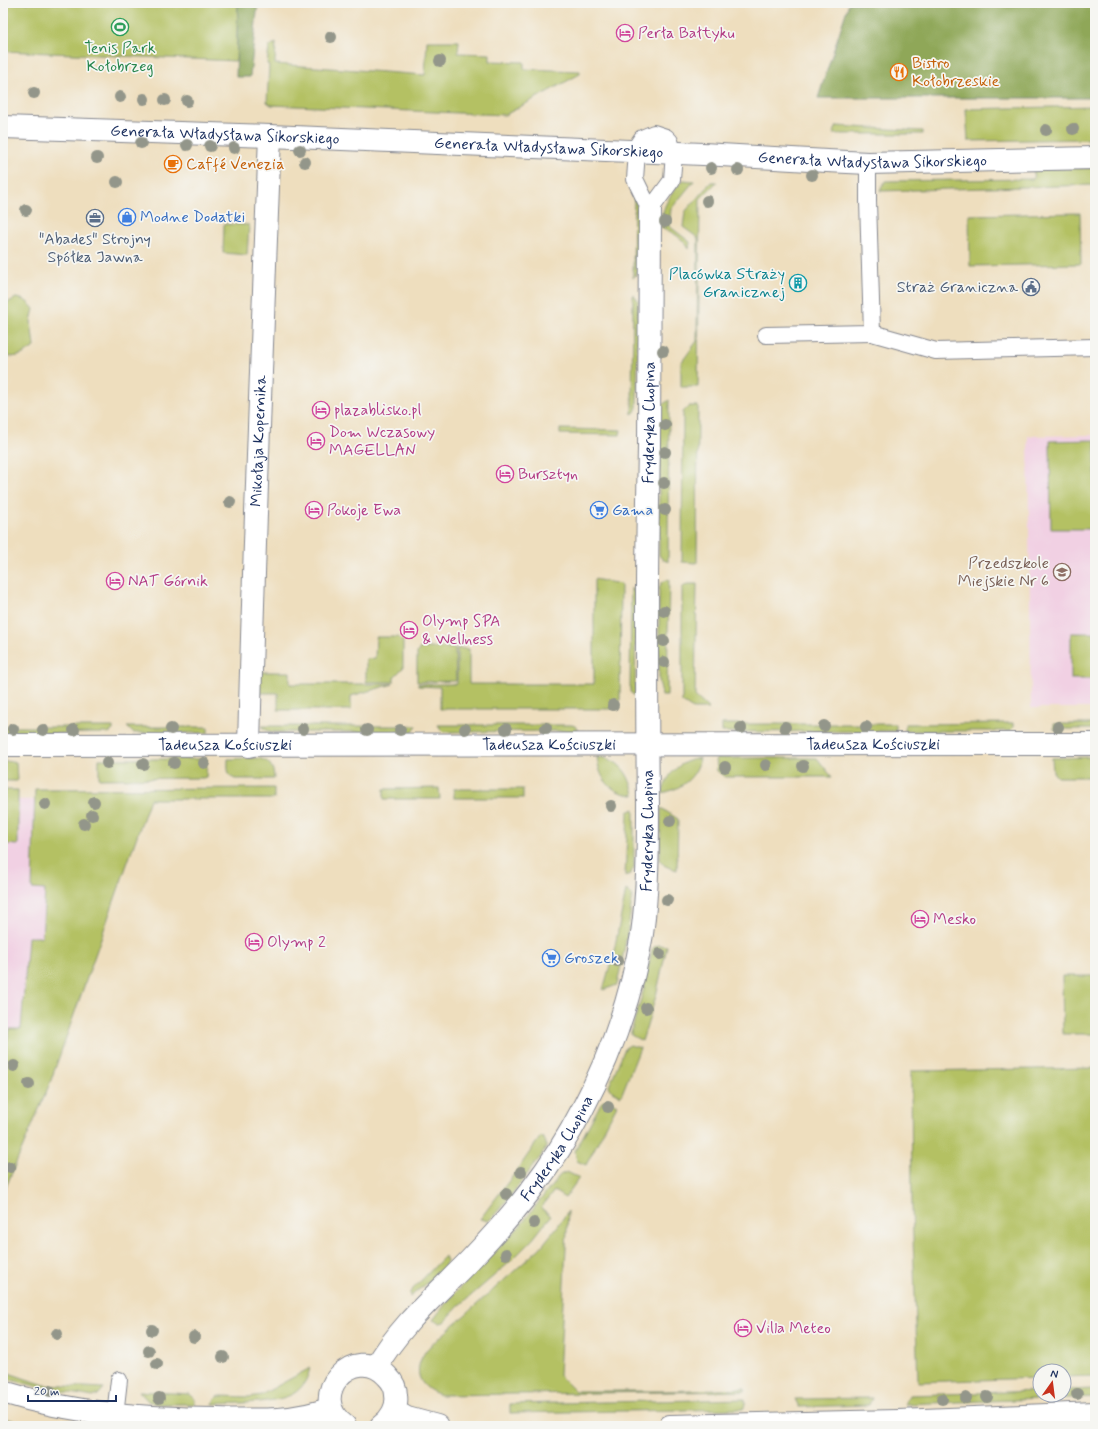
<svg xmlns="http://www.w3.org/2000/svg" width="1098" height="1429" font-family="Mynerve,sans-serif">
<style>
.built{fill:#f1d0e3}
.green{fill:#b4c163;stroke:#687860}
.forest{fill:#8fa759;stroke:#556b5c}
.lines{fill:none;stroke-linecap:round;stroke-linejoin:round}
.lane-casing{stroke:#84868e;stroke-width:18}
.street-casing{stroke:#84868e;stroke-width:24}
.secondary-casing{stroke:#84868e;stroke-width:24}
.lane{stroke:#fff;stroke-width:16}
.street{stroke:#fff;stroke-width:22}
.secondary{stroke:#fff;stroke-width:22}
.tree{fill:#93968a}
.labels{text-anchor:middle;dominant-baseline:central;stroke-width:3.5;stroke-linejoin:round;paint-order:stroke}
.hotel-label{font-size:16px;fill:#b23c85;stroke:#f6f6f2;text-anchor:start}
.leisure-label{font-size:16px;fill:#27864d;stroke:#f6f6f2}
.food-label{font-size:16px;fill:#c56008;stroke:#f6f6f2;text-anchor:start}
.street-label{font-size:16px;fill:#1b2f5e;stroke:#f6f6f2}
.shop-label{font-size:16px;fill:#366cbe;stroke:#f6f6f2;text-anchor:start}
.service-label{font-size:16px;fill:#4e5e75;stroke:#f6f6f2}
.culture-label{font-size:16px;fill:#0d838f;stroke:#f6f6f2;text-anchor:end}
.education-label{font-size:16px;fill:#785e54;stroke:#f6f6f2;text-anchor:end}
</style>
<rect width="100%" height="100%" fill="#f6f6f2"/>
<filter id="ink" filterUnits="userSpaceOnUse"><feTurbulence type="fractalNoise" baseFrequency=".025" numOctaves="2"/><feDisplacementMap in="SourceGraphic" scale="8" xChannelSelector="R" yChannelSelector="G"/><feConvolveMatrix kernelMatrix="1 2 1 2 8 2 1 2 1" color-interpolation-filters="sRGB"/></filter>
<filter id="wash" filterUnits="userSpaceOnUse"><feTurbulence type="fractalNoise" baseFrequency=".012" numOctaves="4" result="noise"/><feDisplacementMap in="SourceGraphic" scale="16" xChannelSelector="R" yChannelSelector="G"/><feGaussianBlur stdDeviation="0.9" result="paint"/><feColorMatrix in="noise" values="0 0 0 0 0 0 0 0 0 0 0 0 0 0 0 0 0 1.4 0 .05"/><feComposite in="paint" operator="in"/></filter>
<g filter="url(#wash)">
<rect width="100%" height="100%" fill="#eedebe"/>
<g class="built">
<path d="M1095 435V708H1031L1028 436Z"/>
<path d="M150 799 50 1083 3 1194V800Z"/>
</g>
<g class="green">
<path d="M3 3H238L236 61 3 51Z"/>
<path d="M427 41H459L458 53 490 54V61L524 62V69L580 71V74L505 115 271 105 267 102 269 65 267 64 269 47 276 43 275 64 425 75Z"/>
<path d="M1095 106V139L968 141 966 109Z"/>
<path d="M837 126 923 131V134H833Z"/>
<path d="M1095 168V185L880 191 885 181 1033 179 1034 169Z"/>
<path d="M683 180 694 181 671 209 669 226 690 242 689 249C682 237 673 233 661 227 661 207 670 194 683 180Z"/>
<path d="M711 182H717L700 199 698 387H681V363L697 341 698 238 683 227 685 212Z"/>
<path d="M634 192 638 207V272L633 278Z"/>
<path d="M1080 213 1081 264 970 266 969 215Z"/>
<path d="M224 224 249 225 247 255 223 253Z"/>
<path d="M633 294 638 300 637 407 635 412 632 414Z"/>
<path d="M16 298C25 299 28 302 34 309L31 321 34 347C22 356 17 358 3 356V312L5 304Z"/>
<path d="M669 400 668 562 662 559 659 555V423L661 406Z"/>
<path d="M689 406H698L697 563 682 562 683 412Z"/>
<path d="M560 429 621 430 620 435 560 434Z"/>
<path d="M1095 440V529H1051L1050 441Z"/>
<path d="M594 579 621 584 620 700 611 709H440V687L418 686V684H457V648L469 649V684H594Z"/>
<path d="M669 579 667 696H662L659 680V588L662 582Z"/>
<path d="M687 584H697L695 696 709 709H693L682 702V588Z"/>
<path d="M631 588 636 593 635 696 630 692Z"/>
<rect x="1071" y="633" width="24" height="46"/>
<path d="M376 637H398L403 641V668L394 677V682H366V659L375 658Z"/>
<path d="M420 648H455L456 681 417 682V653Z"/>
<path d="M259 672H290V684H393L351 696V710H278V693H259Z"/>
<path d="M1013 723V728L1010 731H905V724Z"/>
<path d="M722 724H896V731L725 732H722Z"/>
<rect x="1054" y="724" width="41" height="5"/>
<path d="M438 725H572L575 726 578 731 443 732Z"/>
<path d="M262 726H417L413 732H272L264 729Z"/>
<path d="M3 727H113V730L109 733 3 734Z"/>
<path d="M208 727V733H133L127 727Z"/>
<path d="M597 757C619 758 630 774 634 795 611 794 599 779 597 757Z"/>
<path d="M1095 757V777H1057L1053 772 1052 758Z"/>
<path d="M700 758C697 777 680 790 662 793 669 772 678 762 700 758Z"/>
<path d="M716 758H817L832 777H725L717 771Z"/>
<path d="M99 759H207L206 777 203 778 99 779Z"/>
<path d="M228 759C249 759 274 751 274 779H235C226 776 228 766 228 759Z"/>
<path d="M3 761 16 762 17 781H3Z"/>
<path d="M274 788V799H150L50 1083 3 1194V1056L10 1029H21L28 937H42L45 890 32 889 35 789Z"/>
<path d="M439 788 440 799H384V789Z"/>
<rect x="454" y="789" width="69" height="9"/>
<path d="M3 790H18V845L3 844Z"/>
<path d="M661 808 678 819 677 870 665 866 660 860Z"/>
<path d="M634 809V868L630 874 625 876 628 812Z"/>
<path d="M626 890 632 895C630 926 623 955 617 985L603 990 614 951Z"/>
<path d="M658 945 667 946 656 996 642 1041 631 1035V1032L643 992 652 949 655 946Z"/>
<path d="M1062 976H1095V1034H1063Z"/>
<path d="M630 1045 640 1048 621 1096 612 1091 609 1086 625 1048Z"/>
<path d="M1095 1068V1376L1064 1377V1371H1040V1378L918 1382 912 1209 911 1071Z"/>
<path d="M604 1100H607L617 1105 586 1165 577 1161 575 1151 601 1103Z"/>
<path d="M541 1136C544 1139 547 1142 546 1147 544 1153 538 1160 534 1165 520 1184 506 1202 491 1219L488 1221 480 1219 518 1169Z"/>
<path d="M567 1172 579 1178 565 1198 554 1191 541 1208 551 1216 532 1240 510 1262 459 1306 444 1322 440 1323 433 1320 451 1297 519 1227 560 1175Z"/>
<path d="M568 1211 559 1375 575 1391H665L745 1388V1391L441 1395C416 1387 412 1368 428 1348L540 1248 557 1227Z"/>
<path d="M445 1256 447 1262C442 1274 420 1288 410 1297V1292Z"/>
<path d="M310 1368C308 1377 304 1386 296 1392 280 1404 234 1403 213 1404 214 1399 216 1397 221 1396L249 1397 261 1395Z"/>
<path d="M3 1371 26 1379 45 1385 104 1388 98 1395 93 1397 44 1388 3 1378Z"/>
<path d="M1095 1389V1397L905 1404 909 1395 1040 1391V1395H1064V1390Z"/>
<path d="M139 1391 190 1394 195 1399V1404H157L148 1401Z"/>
<path d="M872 1398 869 1405 799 1407 795 1399Z"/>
<path d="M745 1399V1405L743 1409 510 1413V1404Z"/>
<path d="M3 1418 38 1426H3Z"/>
</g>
<g class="forest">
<path d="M238 3H258L250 77H236Z"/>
<path d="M849 3H1095V98H818Z"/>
</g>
</g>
<g filter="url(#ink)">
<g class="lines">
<defs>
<g id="lane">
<path d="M654 133 666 137 670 141 674 153 672 180 650 210 635 179 637 152 638 144 642 138Z"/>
<path d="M872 333 936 351 1095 347"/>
<path d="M766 335 872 333 868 201V163"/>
<path d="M115 1415 119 1380"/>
</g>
<g id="street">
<path id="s1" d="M3 127 270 136 703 154 827 161 868 163 1095 158"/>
<path id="s2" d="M3 745 1095 744"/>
<path id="s3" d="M249 746C254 542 262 339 270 136"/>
<path id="s4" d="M376 1367C400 1325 437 1294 470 1260 515 1213 552 1168 582 1110 611 1055 632 995 642 934 648 891 648 846 648 803 647 734 647 665 647 597 647 547 648 497 649 447 650 368 649 289 650 210"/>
</g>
<g id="secondary">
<path d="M3 1392C73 1414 144 1418 217 1419 255 1420 295 1422 331 1408"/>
<path d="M394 1411 407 1418 437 1426"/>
<path d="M345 1426C304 1396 355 1341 387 1376 392 1381 396 1388 396 1395 398 1407 391 1419 381 1426"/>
<path d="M670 1426 898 1421 1095 1413"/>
</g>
</defs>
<use href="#lane" class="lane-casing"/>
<use href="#street" class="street-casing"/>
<use href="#secondary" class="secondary-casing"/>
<use href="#lane" class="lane"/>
<use href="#street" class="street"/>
<use href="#secondary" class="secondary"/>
</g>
<g class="tree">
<circle cx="331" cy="37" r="6"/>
<circle cx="440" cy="61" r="6"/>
<circle cx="34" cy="93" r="6"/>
<circle cx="120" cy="97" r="6"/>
<circle cx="144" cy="99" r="6"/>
<circle cx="165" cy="100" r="6"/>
<circle cx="187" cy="101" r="6"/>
<circle cx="1073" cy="129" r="6"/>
<circle cx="1046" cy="130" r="6"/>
<circle cx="141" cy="143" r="6"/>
<circle cx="187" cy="145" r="6"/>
<circle cx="210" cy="146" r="6"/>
<circle cx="234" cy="148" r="6"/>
<circle cx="300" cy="150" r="6"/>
<circle cx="97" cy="158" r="6"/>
<circle cx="305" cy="162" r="6"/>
<circle cx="711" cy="168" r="6"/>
<circle cx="738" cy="170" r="6"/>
<circle cx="812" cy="175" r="6"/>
<circle cx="117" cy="182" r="6"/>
<circle cx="707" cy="201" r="6"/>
<circle cx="26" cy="210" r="6"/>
<circle cx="665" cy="222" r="6"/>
<circle cx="663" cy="351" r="6"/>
<circle cx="665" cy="425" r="6"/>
<circle cx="665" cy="452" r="6"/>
<circle cx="664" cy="483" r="6"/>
<circle cx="230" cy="502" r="6"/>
<circle cx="665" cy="510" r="6"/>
<circle cx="664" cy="611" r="6"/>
<circle cx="664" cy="641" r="6"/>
<circle cx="664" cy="662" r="6"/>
<circle cx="613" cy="705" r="6"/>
<circle cx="824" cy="726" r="6"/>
<circle cx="785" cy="727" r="6"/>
<circle cx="866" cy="727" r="6"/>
<circle cx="1058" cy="727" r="6"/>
<circle cx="546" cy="728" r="6"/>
<circle cx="741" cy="728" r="6"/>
<circle cx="13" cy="729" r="6"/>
<circle cx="171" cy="729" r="6"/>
<circle cx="303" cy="729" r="6"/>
<circle cx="465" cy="729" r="6"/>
<circle cx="506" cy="729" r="6"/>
<circle cx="43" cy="730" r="6"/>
<circle cx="74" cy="730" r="6"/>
<circle cx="367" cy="730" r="6"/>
<circle cx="400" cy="730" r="6"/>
<circle cx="107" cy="763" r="6"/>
<circle cx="174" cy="763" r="6"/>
<circle cx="204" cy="763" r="6"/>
<circle cx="143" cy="764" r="6"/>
<circle cx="766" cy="765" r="6"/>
<circle cx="803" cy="766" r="6"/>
<circle cx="725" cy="767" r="6"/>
<circle cx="94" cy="802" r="6"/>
<circle cx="45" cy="804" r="6"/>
<circle cx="611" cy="806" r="6"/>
<circle cx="92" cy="815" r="6"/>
<circle cx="670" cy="821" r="6"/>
<circle cx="84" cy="824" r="6"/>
<circle cx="667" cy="900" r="6"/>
<circle cx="660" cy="954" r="6"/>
<circle cx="617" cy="961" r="6"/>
<circle cx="646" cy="1008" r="6"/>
<circle cx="14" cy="1066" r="6"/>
<circle cx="29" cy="1084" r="6"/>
<circle cx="608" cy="1107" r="6"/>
<circle cx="10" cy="1167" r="6"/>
<circle cx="521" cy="1172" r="6"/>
<circle cx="506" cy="1194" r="6"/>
<circle cx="534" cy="1223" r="6"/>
<circle cx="506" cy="1254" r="6"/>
<circle cx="152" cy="1330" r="6"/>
<circle cx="57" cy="1334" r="6"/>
<circle cx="194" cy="1337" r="6"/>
<circle cx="149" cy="1351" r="6"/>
<circle cx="223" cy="1357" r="6"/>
<circle cx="157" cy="1364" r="6"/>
<circle cx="50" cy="1391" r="6"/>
<circle cx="1077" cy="1394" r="6"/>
<circle cx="987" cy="1397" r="6"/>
<circle cx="159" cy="1398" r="6"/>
<circle cx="966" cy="1398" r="6"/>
<circle cx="942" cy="1399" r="6"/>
</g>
</g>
<defs>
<symbol id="stadium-ring" viewBox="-11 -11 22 22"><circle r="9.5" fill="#f6f6f2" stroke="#2e9e5b" stroke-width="1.5"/><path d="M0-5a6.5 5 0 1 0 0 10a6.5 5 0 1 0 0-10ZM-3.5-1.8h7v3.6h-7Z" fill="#2e9e5b"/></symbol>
<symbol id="hotel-ring" viewBox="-11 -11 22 22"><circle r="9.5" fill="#f6f6f2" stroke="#d1479c" stroke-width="1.5"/><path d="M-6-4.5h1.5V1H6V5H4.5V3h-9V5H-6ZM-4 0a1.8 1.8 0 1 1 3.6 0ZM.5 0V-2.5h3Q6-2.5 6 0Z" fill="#d1479c"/></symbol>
<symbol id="restaurant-ring" viewBox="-11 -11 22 22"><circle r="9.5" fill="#f6f6f2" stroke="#e8710a" stroke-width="1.5"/><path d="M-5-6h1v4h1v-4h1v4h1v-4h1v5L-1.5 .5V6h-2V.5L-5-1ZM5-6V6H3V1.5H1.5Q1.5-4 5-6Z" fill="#e8710a"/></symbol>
<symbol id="cafe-ring" viewBox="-11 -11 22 22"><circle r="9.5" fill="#f6f6f2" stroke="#e8710a" stroke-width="1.5"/><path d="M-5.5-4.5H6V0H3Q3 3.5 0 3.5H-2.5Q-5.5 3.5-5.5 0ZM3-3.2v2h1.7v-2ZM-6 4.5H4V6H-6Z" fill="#e8710a"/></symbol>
<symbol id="shop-ring" viewBox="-11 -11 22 22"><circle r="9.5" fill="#f6f6f2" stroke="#3f7fe0" stroke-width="1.5"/><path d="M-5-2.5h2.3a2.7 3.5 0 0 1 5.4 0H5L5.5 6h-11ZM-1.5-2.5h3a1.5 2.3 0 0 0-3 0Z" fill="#3f7fe0"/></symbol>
<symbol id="office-ring" viewBox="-11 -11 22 22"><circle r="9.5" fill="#f6f6f2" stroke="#5c6f8a" stroke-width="1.5"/><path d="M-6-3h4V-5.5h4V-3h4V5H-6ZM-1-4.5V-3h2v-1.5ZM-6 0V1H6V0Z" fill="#5c6f8a"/></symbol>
<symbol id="building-ring" viewBox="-11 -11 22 22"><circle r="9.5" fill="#f6f6f2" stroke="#0f9aa8" stroke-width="1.5"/><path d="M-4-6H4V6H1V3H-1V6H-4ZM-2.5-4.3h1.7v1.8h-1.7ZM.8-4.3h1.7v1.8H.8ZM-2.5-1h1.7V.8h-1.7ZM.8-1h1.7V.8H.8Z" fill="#0f9aa8"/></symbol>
<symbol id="civic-ring" viewBox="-11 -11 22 22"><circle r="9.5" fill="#f6f6f2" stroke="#5c6f8a" stroke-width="1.5"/><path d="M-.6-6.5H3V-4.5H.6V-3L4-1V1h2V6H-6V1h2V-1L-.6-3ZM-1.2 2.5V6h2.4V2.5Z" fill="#5c6f8a"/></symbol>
<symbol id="supermarket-ring" viewBox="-11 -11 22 22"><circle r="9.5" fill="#f6f6f2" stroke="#3f7fe0" stroke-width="1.5"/><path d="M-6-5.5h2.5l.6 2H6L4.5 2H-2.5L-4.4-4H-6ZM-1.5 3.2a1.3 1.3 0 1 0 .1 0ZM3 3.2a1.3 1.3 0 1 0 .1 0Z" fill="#3f7fe0"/></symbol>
<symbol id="school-ring" viewBox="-11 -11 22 22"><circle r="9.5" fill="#f6f6f2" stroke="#8d6e63" stroke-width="1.5"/><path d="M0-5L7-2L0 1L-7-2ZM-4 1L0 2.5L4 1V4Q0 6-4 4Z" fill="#8d6e63"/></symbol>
</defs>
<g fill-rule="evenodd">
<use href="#stadium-ring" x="110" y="17" width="20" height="20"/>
<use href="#hotel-ring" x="615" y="23" width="20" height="20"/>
<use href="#restaurant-ring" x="889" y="62" width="20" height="20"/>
<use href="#cafe-ring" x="163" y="154" width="20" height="20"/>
<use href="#shop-ring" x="117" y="207" width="20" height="20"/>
<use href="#office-ring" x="85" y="208" width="20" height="20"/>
<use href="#building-ring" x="788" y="273" width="20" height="20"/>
<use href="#civic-ring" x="1021" y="277" width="20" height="20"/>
<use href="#hotel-ring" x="311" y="400" width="20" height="20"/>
<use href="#hotel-ring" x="306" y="431" width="20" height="20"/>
<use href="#hotel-ring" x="495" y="464" width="20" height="20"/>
<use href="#hotel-ring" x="304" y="500" width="20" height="20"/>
<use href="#supermarket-ring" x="589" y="500" width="20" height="20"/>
<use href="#school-ring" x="1052" y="562" width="20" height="20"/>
<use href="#hotel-ring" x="105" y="571" width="20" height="20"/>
<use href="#hotel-ring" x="399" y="620" width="20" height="20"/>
<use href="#hotel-ring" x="910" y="909" width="20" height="20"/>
<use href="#hotel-ring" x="244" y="932" width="20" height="20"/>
<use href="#supermarket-ring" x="541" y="948" width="20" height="20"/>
<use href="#hotel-ring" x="733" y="1318" width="20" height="20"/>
</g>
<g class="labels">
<g class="hotel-label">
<text x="638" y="33">Perła Bałtyku</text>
<text x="334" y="410">plazablisko.pl</text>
<text x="329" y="432">Dom Wczasowy<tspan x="329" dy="18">MAGELLAN</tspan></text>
<text x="518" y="474">Bursztyn</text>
<text x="327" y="510">Pokoje Ewa</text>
<text x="128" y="581">NAT Górnik</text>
<text x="422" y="621">Olymp SPA<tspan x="422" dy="18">&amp; Wellness</tspan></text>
<text x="933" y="919">Mesko</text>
<text x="267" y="942">Olymp 2</text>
<text x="756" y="1328">Villa Meteo</text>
</g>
<g class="leisure-label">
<text x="120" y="48">Tenis Park<tspan x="120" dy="18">Kołobrzeg</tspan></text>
</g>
<g class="food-label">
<text x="912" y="63">Bistro<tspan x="912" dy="18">Kołobrzeskie</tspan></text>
<text x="186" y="164">Caffé Venezia</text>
</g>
<g class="street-label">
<text stroke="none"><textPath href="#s1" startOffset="222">Generała Władysława Sikorskiego</textPath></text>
<text stroke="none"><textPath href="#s1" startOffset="546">Generała Władysława Sikorskiego</textPath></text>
<text stroke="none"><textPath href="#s1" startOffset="870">Generała Władysława Sikorskiego</textPath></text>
<text stroke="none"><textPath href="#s4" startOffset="1029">Fryderyka Chopina</textPath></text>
<text stroke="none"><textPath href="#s3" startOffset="305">Mikołaja Kopernika</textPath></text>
<text stroke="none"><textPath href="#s2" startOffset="222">Tadeusza Kościuszki</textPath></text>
<text stroke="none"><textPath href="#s2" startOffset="546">Tadeusza Kościuszki</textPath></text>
<text stroke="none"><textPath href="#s2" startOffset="870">Tadeusza Kościuszki</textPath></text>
<text stroke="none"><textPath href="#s4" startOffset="621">Fryderyka Chopina</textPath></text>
<text stroke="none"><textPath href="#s4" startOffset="285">Fryderyka Chopina</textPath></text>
</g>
<g class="shop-label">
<text x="140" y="217">Modne Dodatki</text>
<text x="612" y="510">Gama</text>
<text x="564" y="958">Groszek</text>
</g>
<g class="service-label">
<text x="95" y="239">"Abades" Strojny<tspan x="95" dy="18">Spółka Jawna</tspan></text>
<text x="1018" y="287" text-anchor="end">Straż Graniczna</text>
</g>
<g class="culture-label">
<text x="785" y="274">Placówka Straży<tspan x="785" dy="18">Granicznej</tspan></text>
</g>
<g class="education-label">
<text x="1049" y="563">Przedszkole<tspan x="1049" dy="18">Miejskie Nr 6</tspan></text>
</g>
</g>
<rect width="1098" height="1429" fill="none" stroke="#f6f6f2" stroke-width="16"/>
<g transform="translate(1052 1383) rotate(14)"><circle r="19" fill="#f6f6f2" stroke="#9ea6b7"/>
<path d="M0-3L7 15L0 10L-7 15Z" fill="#c8321e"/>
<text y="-6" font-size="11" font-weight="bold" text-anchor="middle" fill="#1b2f5e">N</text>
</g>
<path d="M28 1395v6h88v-6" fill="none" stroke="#1b2f5e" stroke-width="2"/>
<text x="34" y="1395" font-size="12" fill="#1b2f5e" stroke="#f6f6f2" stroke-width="3" paint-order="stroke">20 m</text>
</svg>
